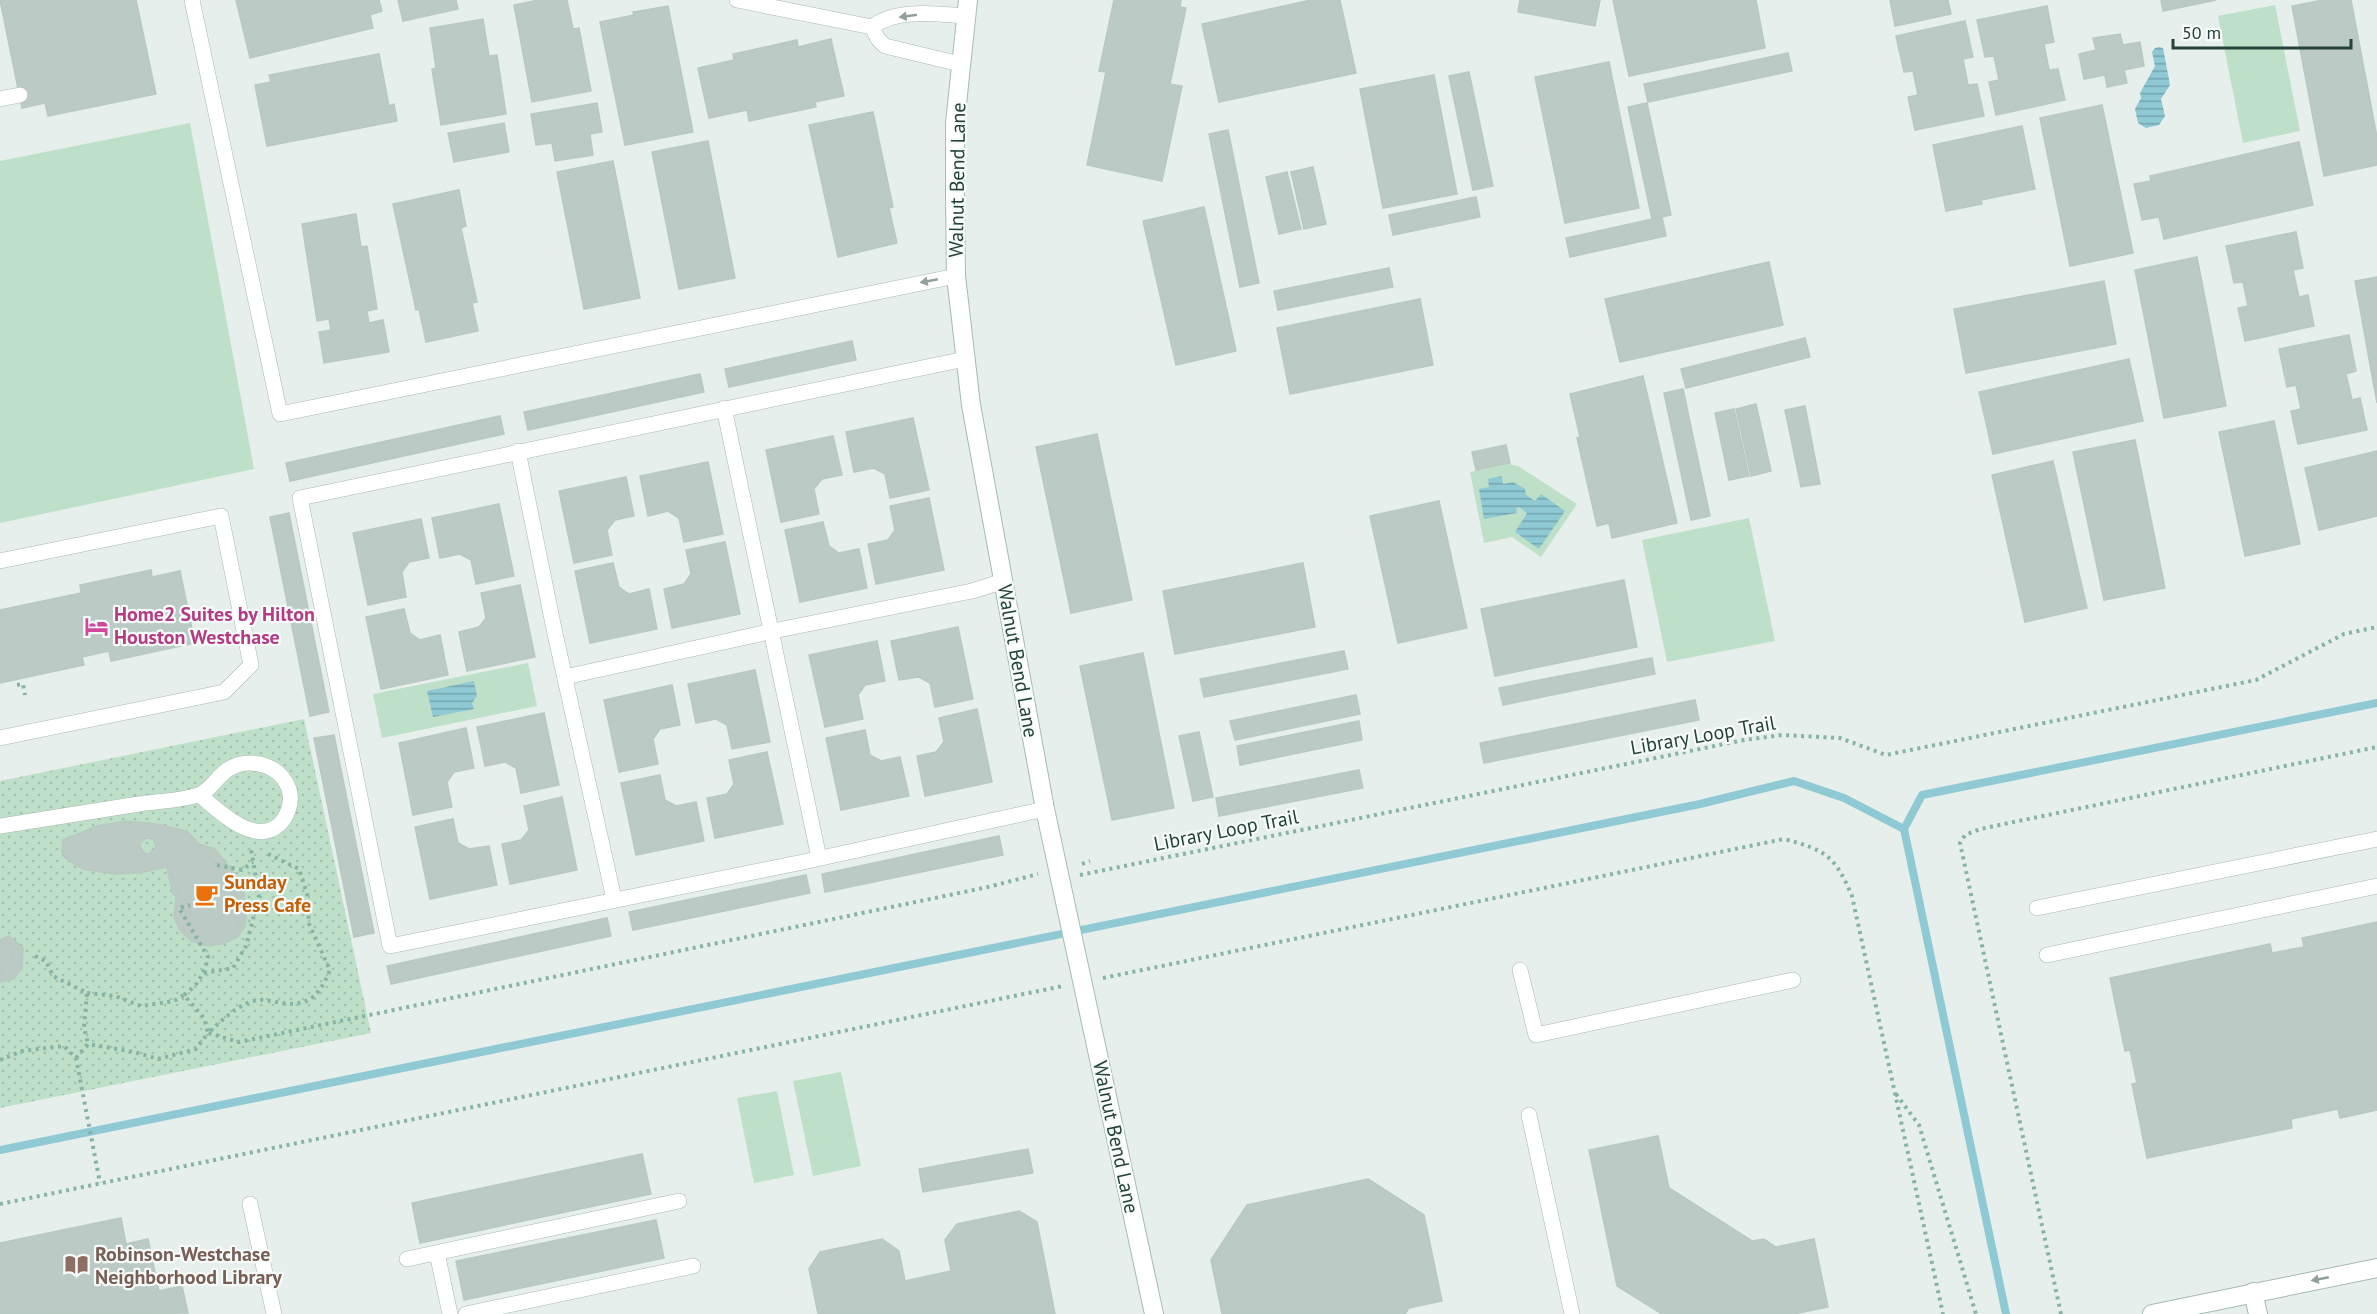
<svg xmlns="http://www.w3.org/2000/svg" width="2377" height="1314" font-family="'PT Sans',sans-serif">
<style>
.grass{fill:#bfe0c8}
.park{fill:url(#park-dots)}
.water{fill:url(#water-rules)}
.lines{fill:none;stroke-linecap:round;stroke-linejoin:round}
.stream{stroke:#8ec9d4;stroke-width:8}
.building{fill:#bbcac4;stroke:#b8c9c2;stroke-width:1.5;fill-rule:evenodd}
.lane-casing{stroke:#a8b8b2;stroke-width:16}
.secondary-casing{stroke:#a4bbb3;stroke-width:20}
.path{stroke:#86b3a5;stroke-width:4;stroke-dasharray:3 4.5;stroke-linecap:butt}
.lane{stroke:#fff;stroke-width:15}
.secondary{stroke:#fff;stroke-width:18}
.oneway{fill:#92a09c}
.labels{text-anchor:middle;dominant-baseline:central;stroke-width:4.5;stroke-linejoin:round;paint-order:stroke}
.street-label{font-size:20px;fill:#24423a;stroke:#f7fbf9}
.hotel-label{font-size:20px;font-weight:bold;fill:#b23c85;stroke:#f7fbf9;text-anchor:start}
.food-label{font-size:20px;font-weight:bold;fill:#c56008;stroke:#f7fbf9;text-anchor:start}
.education-label{font-size:20px;font-weight:bold;fill:#785e54;stroke:#f7fbf9;text-anchor:start}
</style>
<defs>
<pattern id="park-dots" width="8" height="8" patternUnits="userSpaceOnUse" patternTransform="scale(1.5)"><rect width="8" height="8" fill="#bfe0c8"/><path d="M2 2h.1M6 6h.1" fill="none" stroke="#a4c1ad" stroke-width="1.8" stroke-linecap="round"/></pattern>
<pattern id="water-rules" width="6" height="5" patternUnits="userSpaceOnUse" patternTransform="scale(1.5)"><rect width="6" height="5" fill="#8ec9d4"/><path d="M0 2.5h6" fill="none" stroke="#74a5ad"/></pattern>
</defs>
<rect width="100%" height="100%" fill="#e6efeb"/>
<g class="grass">
<path d="M2275 5 2300 131 2243 143 2218 16Z"/>
<path d="M190 123 254 469 0 523V161Z"/>
<path d="M1509 464 1518 466 1577 504 1541 557 1512 537 1484 543 1470 472Z"/>
<path d="M1749 518 1775 641 1667 662 1642 540Z"/>
<path d="M528 663 537 706 382 738 373 694Z"/>
<path d="M841 1072 861 1166 813 1176 793 1081Z"/>
<path d="M777 1091 794 1175 754 1183 737 1098Z"/>
</g>
<path class="park" d="M304 719 371 1033 0 1108V781Z"/>
<g class="water">
<path d="M2159 47 2163 48 2170 85 2161 99 2165 116 2159 125 2146 128 2138 123 2135 109 2141 98 2140 93 2155 66 2152 52 2155 48Z"/>
<path d="M1502 476 1503 484 1513 482 1525 489 1526 495 1535 501 1541 494 1565 511 1539 549 1515 532 1527 513 1519 507 1516 508 1517 513 1484 519 1479 489 1489 487 1488 479Z"/>
<path d="M474 681 477 696 472 703 474 709 433 717 427 691Z"/>
</g>
<g class="lines">
<g class="stream">
<path d="M0 1150 1700 804 1794 781 1844 798 1904 829"/>
<path d="M2006 1314 1904 829 1922 795 2377 703"/>
</g>
</g>
<g class="building">
<path d="M0 0H136L156 94 48 116 45 103 22 108Z"/>
<path d="M236 0H379L382 11 370 15 373 28 250 58Z"/>
<path d="M398 0H456L458 9 403 21Z"/>
<path d="M539 0H567L573 29 579 28 591 91 532 102 514 5Z"/>
<path d="M1114 0H1181L1180 7 1186 8 1170 84 1182 86 1162 181 1087 165 1106 72 1099 71Z"/>
<path d="M1311 0H1340L1356 73 1219 102 1202 24Z"/>
<path d="M1520 0H1600L1595 26 1518 12Z"/>
<path d="M1613 0H1756L1765 48 1629 76Z"/>
<path d="M1890 0H1948L1951 14 1895 26Z"/>
<path d="M2161 0H2216L2163 11Z"/>
<path d="M2323 0H2351L2377 137V165L2324 176 2292 6Z"/>
<path d="M668 6 693 132 625 145 600 22 634 15 633 12Z"/>
<path d="M2047 6 2054 42 2044 44 2049 70 2058 69 2065 100 1996 115 1989 82 1999 80 1994 56 1985 57 1977 20Z"/>
<path d="M483 19 489 56 497 55 506 114 441 125 432 69 436 68 430 28Z"/>
<path d="M1965 21 1973 57 1963 59 1968 85 1977 84 1984 116 1915 130 1908 97 1918 95 1913 71 1904 72 1896 36Z"/>
<path d="M2120 34 2123 45 2140 42 2144 66 2124 70 2127 83 2107 87 2105 75 2084 79 2079 54 2096 50 2093 38Z"/>
<path d="M831 39 844 96 815 102 816 107 749 121 747 110 709 118 698 68 734 60 733 54 797 40 798 47Z"/>
<path d="M1788 53 1792 71 1648 102 1644 84Z"/>
<path d="M379 54 389 106 394 104 397 121 267 146 255 85 271 82 269 75Z"/>
<path d="M1609 62 1639 208 1565 223 1535 77Z"/>
<path d="M1469 72 1493 186 1473 190 1449 76Z"/>
<path d="M1434 75 1457 194 1383 208 1360 89Z"/>
<path d="M597 103 602 132 590 134 593 155 555 161 552 143 536 145 531 114Z"/>
<path d="M1647 103 1671 215 1652 219 1628 107Z"/>
<path d="M2102 105 2133 253 2070 266 2040 118Z"/>
<path d="M873 112 893 207 889 208 897 243 838 257 809 125Z"/>
<path d="M504 123 509 152 454 162 448 133Z"/>
<path d="M2022 126 2035 189 1981 200 1982 204 1946 211 1933 145Z"/>
<path d="M1228 130 1259 283 1240 287 1209 134Z"/>
<path d="M708 141 735 278 679 289 652 152Z"/>
<path d="M2299 142 2313 205 2164 239 2159 217 2142 220 2134 184 2151 181 2150 176Z"/>
<path d="M613 161 640 298 584 309 557 172Z"/>
<path d="M1313 167 1326 224 1304 229 1291 172Z"/>
<path d="M1287 172 1301 229 1279 234 1266 177Z"/>
<path d="M459 190 466 226 461 228 477 302 472 303 478 331 426 342 419 309 416 310 393 204Z"/>
<path d="M1476 197 1480 217 1393 235 1389 215Z"/>
<path d="M1204 207 1236 351 1176 365 1143 221Z"/>
<path d="M356 214 361 247 367 246 377 309 367 311 369 323 383 320 389 352 324 363 319 332 331 330 329 319 317 321 302 224Z"/>
<path d="M1662 217 1666 236 1570 257 1566 238Z"/>
<path d="M2296 232 2303 268 2293 270 2299 297 2308 295 2314 326 2245 341 2238 308 2248 306 2243 282 2234 283 2226 246Z"/>
<path d="M2197 257 2226 406 2164 418 2135 270Z"/>
<path d="M1769 262 1783 325 1620 362 1605 299Z"/>
<path d="M1389 268 1393 287 1278 310 1274 291Z"/>
<path d="M2377 277V403L2355 281Z"/>
<path d="M2104 281 2116 344 1966 373 1954 309Z"/>
<path d="M1420 299 1433 365 1290 394 1277 328Z"/>
<path d="M2349 335 2356 371 2346 374 2352 400 2360 398 2367 430 2298 444 2291 411 2301 409 2296 385 2287 387 2279 349Z"/>
<path d="M1805 338 1810 357 1686 388 1681 369Z"/>
<path d="M852 341 856 360 729 387 725 369Z"/>
<path d="M2129 359 2143 421 1993 454 1979 392Z"/>
<path d="M700 374 704 392 528 430 524 412Z"/>
<path d="M1643 376 1677 523 1612 538 1609 523 1597 526 1577 438 1580 437 1570 394Z"/>
<path d="M1683 389 1710 516 1691 520 1664 393Z"/>
<path d="M1756 404 1771 471 1751 476 1736 409Z"/>
<path d="M1805 406 1820 484 1801 487 1785 410Z"/>
<path d="M1734 409 1749 476 1729 480 1715 413Z"/>
<path d="M500 416 504 434 290 481 286 463Z"/>
<path d="M913 418 929 490 890 498 885 474 874 468 854 472 846 432Z"/>
<path d="M2274 421 2300 544 2245 556 2219 432Z"/>
<path d="M1097 434 1132 600 1071 613 1036 447Z"/>
<path d="M833 436 842 475 822 479 814 489 819 514 781 522 766 450Z"/>
<path d="M2135 440 2165 588 2104 600 2073 452Z"/>
<path d="M1506 445 1510 463 1476 470 1472 452Z"/>
<path d="M2377 451V516L2319 530 2305 468Z"/>
<path d="M2053 461 2087 608 2025 622 1992 475Z"/>
<path d="M708 462 723 534 684 542 679 518 668 511 648 516 640 476Z"/>
<path d="M626 477 634 516 615 520 607 530 612 555 574 563 559 491Z"/>
<path d="M929 498 944 570 876 584 868 544 888 540 895 530 890 506Z"/>
<path d="M1439 501 1467 628 1398 643 1370 516Z"/>
<path d="M499 504 514 576 476 584 471 560 460 554 440 558 432 518Z"/>
<path d="M289 513 329 712 310 716 270 517Z"/>
<path d="M421 519 429 558 409 562 402 572 406 597 368 605 353 533Z"/>
<path d="M823 522 829 546 839 553 859 549 867 588 800 602 785 530Z"/>
<path d="M725 542 740 614 672 628 664 589 684 584 691 574 686 550Z"/>
<path d="M613 563 619 587 629 594 649 589 657 629 590 643 575 571Z"/>
<path d="M1303 563 1315 627 1175 654 1163 591Z"/>
<path d="M151 570 152 577 180 571 195 643 111 661 109 651 82 657 84 665 0 683V610L81 593 80 585Z"/>
<path d="M1624 580 1637 647 1495 676 1481 609Z"/>
<path d="M520 585 535 657 467 671 459 632 479 627 486 618 481 593Z"/>
<path d="M404 609 410 633 420 640 440 635 448 675 381 689 366 617Z"/>
<path d="M958 627 973 699 935 707 930 683 919 677 899 680 891 641Z"/>
<path d="M877 641 885 681 865 685 858 695 863 719 825 727 809 655Z"/>
<path d="M1344 651 1348 669 1204 697 1200 679Z"/>
<path d="M1143 653 1174 808 1112 820 1080 666Z"/>
<path d="M1652 658 1655 674 1503 705 1499 688Z"/>
<path d="M755 670 770 742 732 749 727 725 716 719 696 723 688 684Z"/>
<path d="M672 685 680 725 660 729 653 739 658 764 619 772 604 700Z"/>
<path d="M1356 695 1360 714 1235 740 1230 721Z"/>
<path d="M1695 700 1699 720 1484 763 1480 743Z"/>
<path d="M977 709 992 782 925 796 917 756 936 752 944 742 939 718Z"/>
<path d="M544 713 559 785 521 793 516 768 505 762 485 766 477 727Z"/>
<path d="M1359 721 1362 740 1240 765 1237 746Z"/>
<path d="M466 728 474 768 454 772 447 782 452 807 413 815 399 743Z"/>
<path d="M865 730 870 755 881 761 900 757 909 796 841 810 826 738Z"/>
<path d="M1199 732 1213 797 1193 801 1179 736Z"/>
<path d="M334 735 374 933 354 937 314 738Z"/>
<path d="M767 752 783 824 715 838 707 798 727 794 734 784 729 760Z"/>
<path d="M1359 770 1363 788 1219 816 1216 798Z"/>
<path d="M660 775 665 800 676 806 696 802 704 841 636 855 621 783Z"/>
<path d="M562 797 577 870 510 884 502 844 521 840 529 830 524 806Z"/>
<path d="M453 819 458 843 469 849 489 846 497 885 430 899 415 827Z"/>
<path d="M126 821 157 824 187 831 199 844 215 849 239 879 244 893 246 915 245 926 238 937 223 944 208 946 191 941 180 930 174 917 176 897 172 892 167 867 139 873 114 874 83 869 65 858 62 851 63 840 97 826ZM147 838 153 839 156 847 149 854 144 853 140 847 141 842Z"/>
<path d="M999 836 1003 855 825 892 822 874Z"/>
<path d="M203 852 225 873 239 906 240 925 233 935 217 936 201 928 189 916 191 910 190 905 184 899 179 898 171 873Z"/>
<path d="M806 875 810 893 633 930 629 912Z"/>
<path d="M607 918 611 936 391 984 387 966Z"/>
<path d="M2377 922V1110L2340 1118 2338 1109 2291 1119 2292 1128 2147 1158 2132 1084 2137 1083 2130 1050 2125 1051 2110 978 2270 944 2272 953 2304 947 2302 938Z"/>
<path d="M9 936 23 948 22 967 14 979 0 982V940Z"/>
<path d="M0 945 8 948 12 954 10 961 0 970Z"/>
<path d="M1658 1136 1669 1188 1752 1241 1764 1239 1776 1247 1814 1239 1828 1307 1794 1314H1662L1617 1286 1589 1150Z"/>
<path d="M1028 1149 1033 1173 923 1192 919 1169Z"/>
<path d="M642 1154 651 1194 420 1243 412 1203Z"/>
<path d="M1368 1179 1424 1215 1442 1301 1409 1308 1405 1314H1222L1211 1260 1247 1205Z"/>
<path d="M1019 1211 1037 1222 1055 1314H818L809 1269 820 1252 882 1239 899 1251 905 1281 951 1271 945 1240 957 1224Z"/>
<path d="M121 1218 126 1244 148 1239 159 1291 182 1286 188 1313 0 1314V1243Z"/>
<path d="M656 1220 664 1258 464 1300 456 1261Z"/>
</g>
<g class="lines">
<defs>
<g id="lane">
<path d="M192 0 280 414 956 276"/>
<path d="M737 0 872 27"/>
<path d="M960 64 885 46 878 39 872 27C896 8 937 14 966 16"/>
<path d="M0 99 20 95"/>
<path d="M965 359 300 498 390 946 803 862 1045 809"/>
<path d="M724 408 819 858"/>
<path d="M518 451 554 629 614 899"/>
<path d="M0 561 221 516 251 665 224 692 0 738"/>
<path d="M565 677 773 631 972 591 1004 581"/>
<path d="M0 826C46 819 93 811 139 804 158 801 180 801 198 795 216 789 220 763 250 763 267 763 283 772 289 789 292 799 290 809 284 819 261 852 219 812 200 795"/>
<path d="M2037 908 2377 839"/>
<path d="M2047 955 2377 886"/>
<path d="M1520 970 1536 1035 1793 980"/>
<path d="M1529 1115 1572 1314"/>
<path d="M250 1204 274 1314"/>
<path d="M437 1253 450 1314"/>
<path d="M407 1259 679 1201"/>
<path d="M466 1314 693 1266"/>
</g>
<g id="secondary">
<path d="M968 0 955 123V199L956 276 971 405 1045 809 1154 1314"/>
<path d="M2253 1292 2258 1314"/>
<path d="M2152 1314 2377 1268"/>
</g>
</defs>
<use href="#lane" class="lane-casing"/>
<use href="#secondary" class="secondary-casing"/>
<g class="path">
<path d="M17 685 23 684 25 695"/>
<path d="M1082 864 1090 861"/>
<path d="M217 865 242 870 253 862"/>
<path d="M1080 875 1744 740 1782 735 1840 738 1886 755 2256 680 2344 634 2377 627"/>
<path d="M35 956 46 961 53 976 87 993 84 1027 88 1044"/>
<path d="M204 973 233 968 246 946 259 896 251 849"/>
<path d="M1103 978 1784 839C1826 850 1835 856 1852 896L1943 1314"/>
<path d="M87 993 115 996 141 1006 174 1001 184 995 204 1018 208 1033C223 1020 237 1004 258 1000 265 999 274 1002 282 1003 310 1007 320 994 330 970L309 924 308 897 299 869 264 852"/>
<path d="M184 995C199 984 204 974 208 957L179 908 190 905"/>
<path d="M76 1058 88 1044 134 1052 158 1059 196 1049 208 1033 239 1042 988 887 1038 874"/>
<path d="M0 1060 22 1051 64 1046 76 1058 100 1183"/>
<path d="M1896 1094 1919 1125 1976 1314"/>
<path d="M0 1204 1063 986"/>
<path d="M2061 1314 1960 843 1965 835 1980 829 2377 747"/>
</g>
<use href="#lane" class="lane"/>
<use href="#secondary" class="secondary"/>
</g>
<defs><path id="oneway-solid" d="M-6-.8H1V-3.2L6.5 0L1 3.2V.8H-6Z" transform="scale(1.5)"/></defs>
<g class="oneway">
<use href="#oneway-solid" transform="translate(908 16) rotate(172)"/>
<use href="#oneway-solid" transform="translate(929 281) rotate(169)"/>
<use href="#oneway-solid" transform="translate(2320 1279) rotate(169)"/>
</g>
<defs>
<symbol id="hotel-bare" viewBox="-9 -9 18 18"><path d="M-6-4.5h1.5V1H6V5H4.5V3h-9V5H-6ZM-4 0a1.8 1.8 0 1 1 3.6 0ZM.5 0V-2.5h3Q6-2.5 6 0Z" fill="#d1479c" stroke="#f7fbf9" stroke-width="2.5" paint-order="stroke"/></symbol>
<symbol id="cafe-bare" viewBox="-9 -9 18 18"><path d="M-5.5-4.5H6V0H3Q3 3.5 0 3.5H-2.5Q-5.5 3.5-5.5 0ZM3-3.2v2h1.7v-2ZM-6 4.5H4V6H-6Z" fill="#e8710a" stroke="#f7fbf9" stroke-width="2.5" paint-order="stroke"/></symbol>
<symbol id="library-bare" viewBox="-9 -9 18 18"><path d="M-6-4Q-3-5.5-.7-3.5V5Q-3 3-6 4ZM6-4Q3-5.5 .7-3.5V5Q3 3 6 4Z" fill="#8d6e63" stroke="#f7fbf9" stroke-width="2.5" paint-order="stroke"/></symbol>
</defs>
<g fill-rule="evenodd">
<use href="#hotel-bare" x="80" y="610" width="33" height="33"/>
<use href="#cafe-bare" x="190" y="878" width="33" height="33"/>
<use href="#library-bare" x="60" y="1248" width="33" height="33"/>
</g>
<g class="labels">
<g class="street-label">
<text transform="translate(957 180) rotate(-89)">Walnut Bend Lane</text>
<text transform="translate(1018 661) rotate(80)">Walnut Bend Lane</text>
<text transform="translate(1703 735) rotate(-10)">Library Loop Trail</text>
<text transform="translate(1226 830) rotate(-11)">Library Loop Trail</text>
<text transform="translate(1116 1137) rotate(78)">Walnut Bend Lane</text>
</g>
<g class="hotel-label">
<text x="114" y="614">Home2 Suites by Hilton<tspan x="114" dy="23">Houston Westchase</tspan></text>
</g>
<g class="food-label">
<text x="224" y="882">Sunday<tspan x="224" dy="23">Press Cafe</tspan></text>
</g>
<g class="education-label">
<text x="95" y="1254">Robinson-Westchase<tspan x="95" dy="23">Neighborhood Library</tspan></text>
</g>
</g>
<path d="M2173 39v9h178v-9" fill="none" stroke="#24423a" stroke-width="3"/>
<text x="2182" y="39" font-size="18" fill="#24423a" stroke="#f7fbf9" stroke-width="4.5" paint-order="stroke">50 m</text>
</svg>
